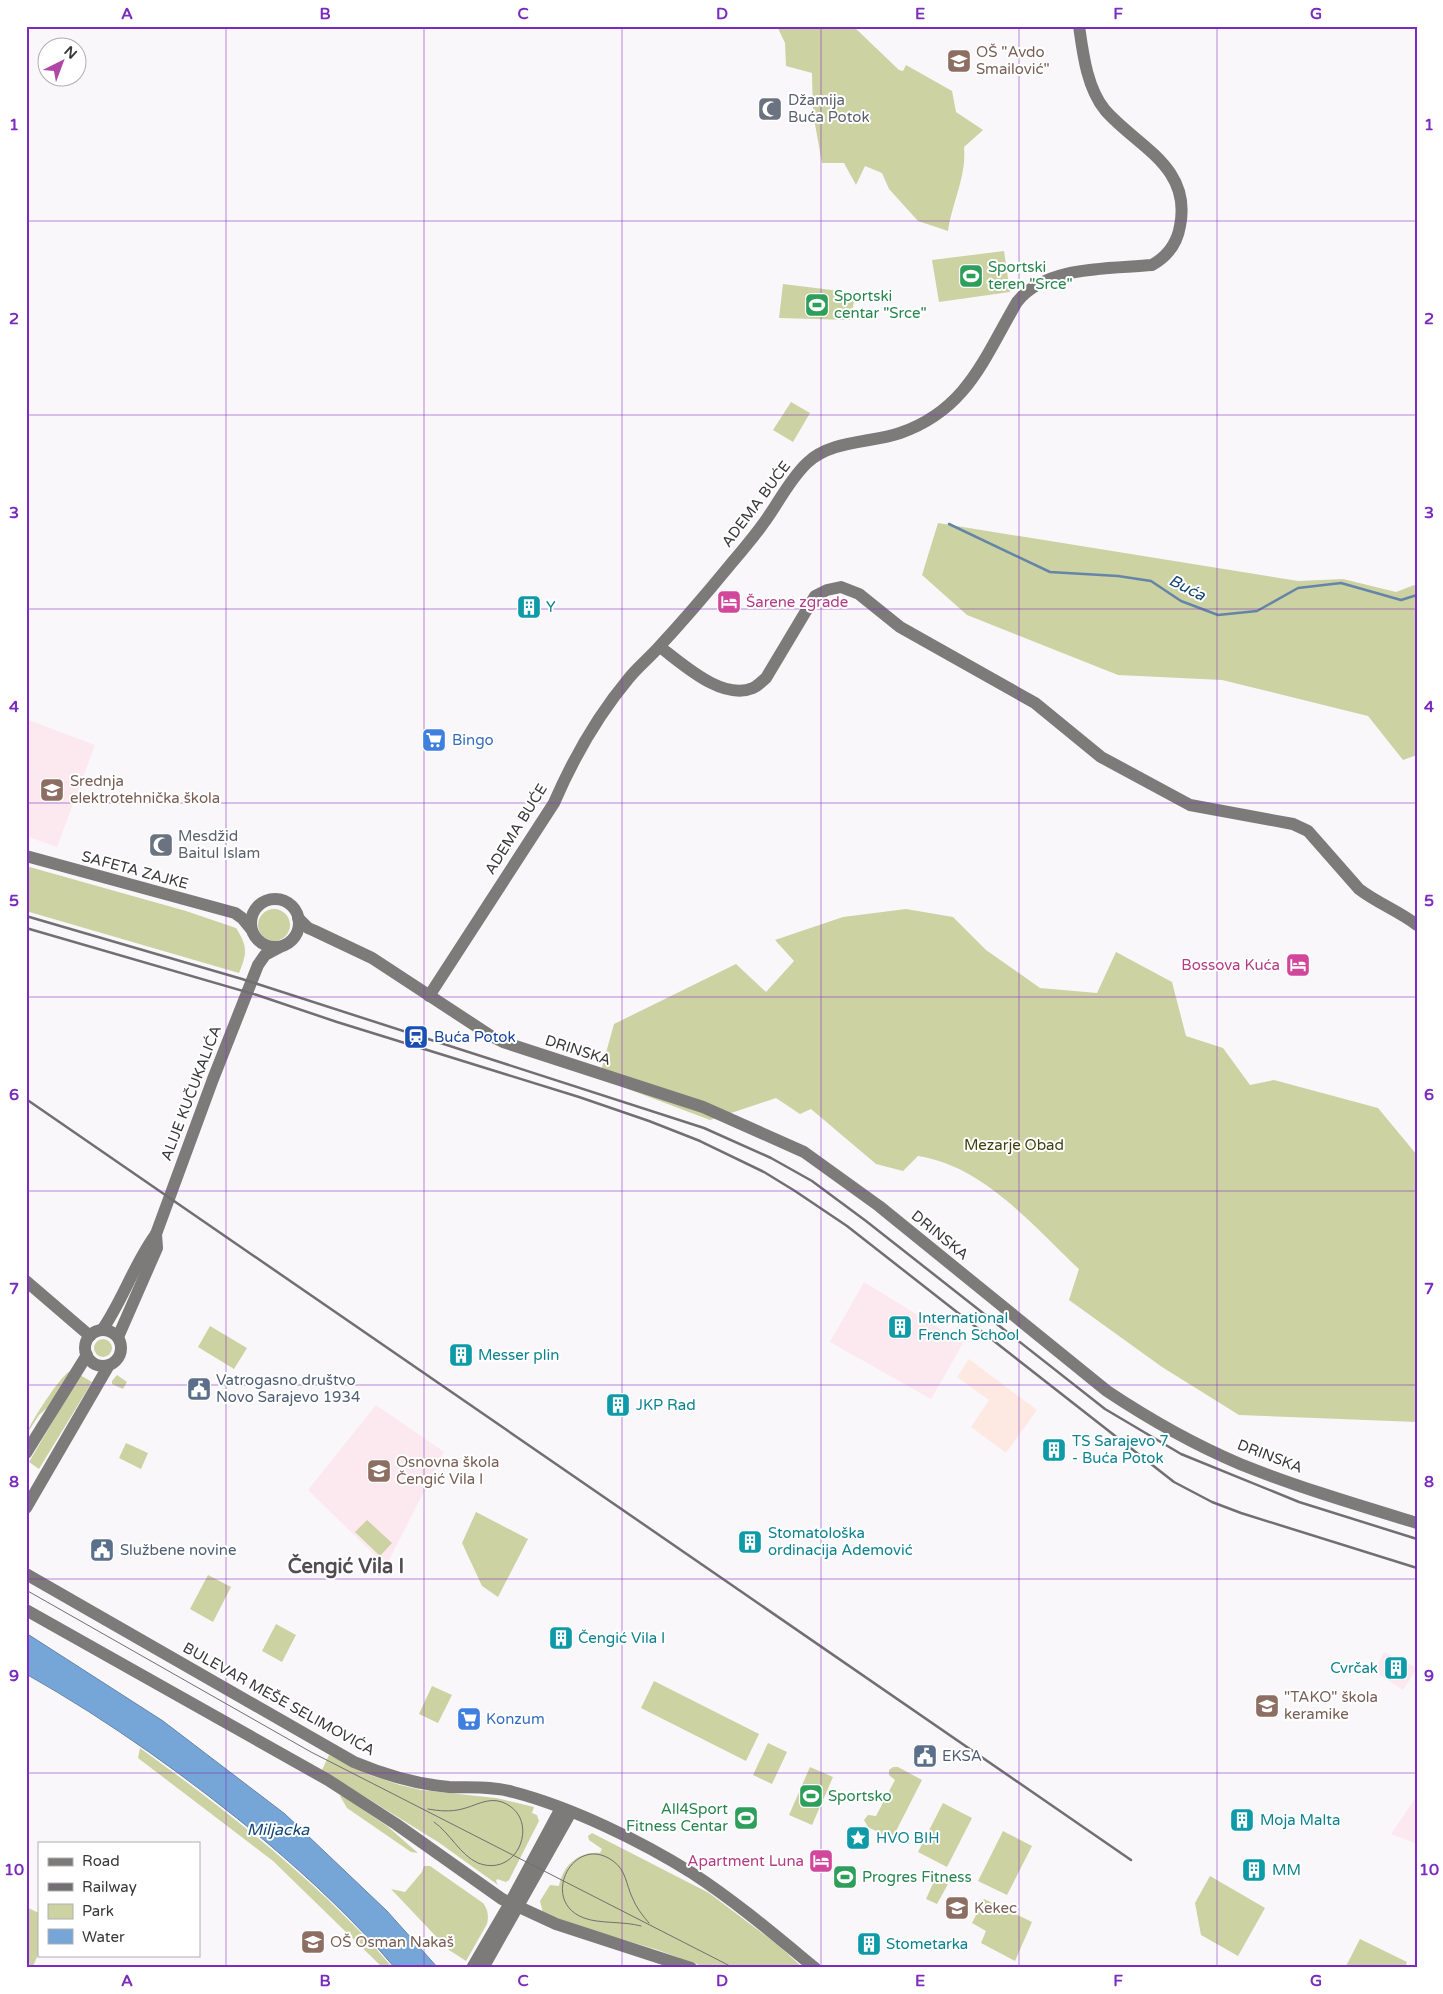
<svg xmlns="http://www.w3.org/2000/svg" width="1443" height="1994" font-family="'Varela Round',sans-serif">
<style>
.commercial{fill:#fde9e1}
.education{fill:#fce8ef}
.green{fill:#ccd2a2}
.water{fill:#76a6d8;stroke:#6485a8}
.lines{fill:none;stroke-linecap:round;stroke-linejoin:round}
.stream{stroke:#6485a8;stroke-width:2.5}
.secondary{stroke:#7d7a7a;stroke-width:12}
.tram{stroke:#716f71;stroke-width:1}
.rail{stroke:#716f71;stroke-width:2.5}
.grid{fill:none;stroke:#7b2cbf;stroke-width:1;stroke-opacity:0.55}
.labels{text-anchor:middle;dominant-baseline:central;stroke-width:4;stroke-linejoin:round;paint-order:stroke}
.education-label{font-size:15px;fill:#785e54;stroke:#fff;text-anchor:start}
.worship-label{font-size:15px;fill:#5b616d;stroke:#fff;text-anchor:start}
.leisure-label{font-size:15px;fill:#27864d;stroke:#fff;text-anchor:start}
.street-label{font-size:15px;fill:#393839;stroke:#fff}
.hotel-label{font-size:15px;fill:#b23c85;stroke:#fff;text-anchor:end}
.culture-label{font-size:15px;fill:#0d838f;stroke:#fff;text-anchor:start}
.shop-label{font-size:15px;fill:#366cbe;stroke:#fff;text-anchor:start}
.transit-label{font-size:15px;fill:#164399;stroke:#fff;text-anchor:start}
.park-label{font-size:15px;fill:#3d420e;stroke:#fff}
.service-label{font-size:15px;fill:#4e5e75;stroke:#fff;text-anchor:start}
.water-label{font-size:16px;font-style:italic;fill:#134675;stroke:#fff}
.district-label{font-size:20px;font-weight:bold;fill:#504d50;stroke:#fff}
.neatline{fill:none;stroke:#7b2cbf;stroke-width:2}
.grid-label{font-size:16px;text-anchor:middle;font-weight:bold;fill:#7b2cbf}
</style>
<rect width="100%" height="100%" fill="#faf7fb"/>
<path class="commercial" d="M969 1359 1037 1410 1006 1453 971 1427 989 1400 957 1377Z"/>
<g class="education">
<path d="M26 719 95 745 57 847 26 836Z"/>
<path d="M864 1282 963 1343 931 1399 830 1342Z"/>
<path d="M376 1405 444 1452 386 1566 308 1490Z"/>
<path d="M1384 1652 1417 1668 1403 1690 1374 1671Z"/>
<path d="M1417 1796V1844L1391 1834Z"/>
</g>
<g class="green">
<path d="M777 26H853L899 70 903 71 906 65 952 91 956 112 983 130 964 147C967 175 952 203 948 231L918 221 889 189 882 173 865 166 856 185 844 163H822L813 113 812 73 786 66 785 43Z"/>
<path d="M1004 251 1010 292 939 302 932 260Z"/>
<path d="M783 284 856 293 850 320 779 318Z"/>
<path d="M791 402 810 413 793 442 773 430Z"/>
<path d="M938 523 1298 581 1343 579 1396 592 1417 584V755L1403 760 1368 716 1222 680 1118 675 967 615 922 575Z"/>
<path d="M26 866 186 911 236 928C248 947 247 953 239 973L26 911Z"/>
<path d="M906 909 953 917 986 950 1040 988 1097 993 1116 952 1172 982 1186 1036 1223 1048 1250 1085 1274 1080 1378 1108 1417 1155V1422L1239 1415 1162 1367 1069 1300 1079 1269C1033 1226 984 1166 918 1156L903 1171 876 1164 811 1109 800 1114 776 1098 710 1120 599 1078 614 1024 736 964 766 992 794 961 775 940 843 917Z"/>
<circle cx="274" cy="925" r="16"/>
<path d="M210 1326 247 1348 234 1369 198 1347Z"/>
<circle cx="103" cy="1348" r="9"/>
<path d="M70 1371 49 1406 39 1415 26 1435C29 1424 61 1375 70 1371Z"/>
<path d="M80 1375 92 1382 39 1469 29 1462Z"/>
<path d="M117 1375 127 1382 123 1389 112 1384V1381Z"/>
<path d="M126 1443 148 1453 141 1469 119 1458Z"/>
<path d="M476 1512 528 1539 498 1597 482 1586 462 1543Z"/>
<path d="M367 1520 392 1543 380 1556 355 1532Z"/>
<path d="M208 1575 231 1587 213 1622 190 1609Z"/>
<path d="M276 1624 296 1635 282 1662 262 1651Z"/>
<path d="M654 1681 759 1734 746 1761 641 1708Z"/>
<path d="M432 1686 452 1695 438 1723 419 1714Z"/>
<path d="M768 1743 787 1752 772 1784 753 1775Z"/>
<path d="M140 1748C230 1813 320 1883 393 1968H383L273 1861 138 1758Z"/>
<path d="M329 1755 370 1775 400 1785 421 1790 496 1798 534 1807 532 1813 537 1815 539 1821 509 1880 506 1882 497 1879 496 1881 498 1885 438 1842 322 1770Z"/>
<path d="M810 1767 833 1777 812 1825 789 1815Z"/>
<path d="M893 1767H898L922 1780 892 1839 868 1827 864 1820 868 1815 876 1816 895 1780 889 1775V1770Z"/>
<path d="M341 1795 387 1826 418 1853 411 1852 347 1808 340 1796Z"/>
<path d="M943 1803 972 1818 947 1867 918 1852Z"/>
<path d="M1003 1831 1032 1846 1007 1895 978 1881Z"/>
<path d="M592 1833 709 1893 778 1945 803 1968H707L658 1950 587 1929 543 1913 540 1901 550 1885 559 1886C563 1865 579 1851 600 1853L602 1849 589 1840 588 1836Z"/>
<path d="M424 1866H430L483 1903C488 1910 489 1916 487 1924L466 1961 449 1950 391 1889 405 1892 422 1872Z"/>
<path d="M1210 1876 1265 1908 1238 1956 1201 1935 1195 1903Z"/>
<path d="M935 1879 948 1884 937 1904 926 1899Z"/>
<path d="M984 1899 1032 1922 1015 1961 981 1943 986 1931 972 1923Z"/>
<path d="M26 1907 39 1913V1953L32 1968H26Z"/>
<path d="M1360 1939 1407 1962 1405 1968H1345Z"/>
</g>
<path class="water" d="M26 1633 163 1721 285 1814 387 1911 438 1968H395C356 1922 311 1880 265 1841 190 1779 111 1722 26 1674Z"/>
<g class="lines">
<path class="stream" d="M949 524 1050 572 1118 576 1151 581 1181 601 1218 615 1257 611 1298 588 1341 583 1401 600 1417 595"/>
<g class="secondary">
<path d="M660 647C683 664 722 701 753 688 758 686 762 681 766 678L815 596 827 590 841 587 859 594 900 627 1035 703 1101 757 1190 805 1293 824 1308 831 1359 889C1377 903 1399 911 1417 925"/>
<path d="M26 856 235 913 242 918 251 929"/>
<circle cx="275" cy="923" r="24"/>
<path d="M298 918 308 928 315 931 372 958 491 1036 503 1042 703 1107 804 1152 879 1206 1107 1391C1149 1419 1193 1444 1240 1464 1297 1487 1358 1505 1417 1523"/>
<path d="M429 996 554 803C573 759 598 715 629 678 638 667 649 658 658 648 683 621 707 593 730 565 741 552 753 538 763 524 778 504 789 480 807 463 831 440 871 443 900 433 967 410 984 358 1017 302 1046 265 1110 269 1152 265 1168 256 1177 244 1180 226 1192 166 1136 146 1105 110 1087 88 1083 54 1079 26"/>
<path d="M26 1281 90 1336"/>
<path d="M102 1330C123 1300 134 1264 156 1234L213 1079 258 965 265 955 280 947"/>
<circle cx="103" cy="1348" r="18"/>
<path d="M118 1337 157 1248 156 1234"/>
<path d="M26 1453 87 1355"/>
<path d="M26 1508 109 1365"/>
<path d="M26 1574 354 1762C385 1775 415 1784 449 1787 470 1788 492 1786 513 1792 571 1807 641 1841 692 1873 735 1901 775 1935 815 1968"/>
<path d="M26 1610 328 1780 396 1824 502 1899 556 1924 691 1968"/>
<path d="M472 1968 510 1903 561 1808"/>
<path d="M483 1968 571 1812"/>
</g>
<g class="tram">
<path d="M26 1590 311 1752 734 1968"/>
<path d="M428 1809C439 1811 451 1812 462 1809 475 1806 488 1797 502 1802 542 1817 519 1879 478 1863 460 1855 450 1833 434 1822"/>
<path d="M641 1926C623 1921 600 1924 584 1918 538 1901 574 1832 613 1861 626 1870 626 1884 632 1897 636 1907 642 1915 649 1923"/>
</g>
<g class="rail">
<path d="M26 916 242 979 704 1128 771 1158 812 1181 866 1221 1105 1409 1181 1454 1299 1502 1417 1539"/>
<path d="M26 928 257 995 337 1022 579 1097 649 1121 700 1141 764 1172 795 1191 847 1226 1174 1482 1212 1502 1241 1513 1417 1568"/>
<path d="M26 1099 1131 1860"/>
</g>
</g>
<path class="grid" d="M226 26V1968M424 26V1968M622 26V1968M821 26V1968M1019 26V1968M1217 26V1968M26 221H1417M26 415H1417M26 609H1417M26 803H1417M26 997H1417M26 1191H1417M26 1385H1417M26 1579H1417M26 1773H1417"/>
<defs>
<symbol id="school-square" viewBox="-11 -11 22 22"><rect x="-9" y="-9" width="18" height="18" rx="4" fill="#8d6e63" stroke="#fff"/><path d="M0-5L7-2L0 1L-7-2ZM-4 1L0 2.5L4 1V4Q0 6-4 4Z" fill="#fff"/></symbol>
<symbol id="mosque-square" viewBox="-11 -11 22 22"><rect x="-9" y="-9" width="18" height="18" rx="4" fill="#6b7280" stroke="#fff"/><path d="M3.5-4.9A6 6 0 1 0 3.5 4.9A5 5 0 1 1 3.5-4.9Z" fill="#fff"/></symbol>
<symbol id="stadium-square" viewBox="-11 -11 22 22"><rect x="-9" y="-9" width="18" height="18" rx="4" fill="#2e9e5b" stroke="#fff"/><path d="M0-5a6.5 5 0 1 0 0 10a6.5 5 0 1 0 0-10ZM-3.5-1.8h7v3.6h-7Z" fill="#fff"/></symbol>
<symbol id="hotel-square" viewBox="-11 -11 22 22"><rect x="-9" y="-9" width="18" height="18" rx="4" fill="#d1479c" stroke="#fff"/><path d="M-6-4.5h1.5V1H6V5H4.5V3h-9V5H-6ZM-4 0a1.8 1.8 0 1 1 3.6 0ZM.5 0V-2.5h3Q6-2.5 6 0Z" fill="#fff"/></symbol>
<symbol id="building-square" viewBox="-11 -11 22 22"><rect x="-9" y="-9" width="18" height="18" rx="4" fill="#0f9aa8" stroke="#fff"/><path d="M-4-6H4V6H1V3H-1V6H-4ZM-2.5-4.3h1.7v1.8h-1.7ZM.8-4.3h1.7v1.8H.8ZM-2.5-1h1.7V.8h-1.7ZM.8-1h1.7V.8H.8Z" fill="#fff"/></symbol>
<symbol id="supermarket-square" viewBox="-11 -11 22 22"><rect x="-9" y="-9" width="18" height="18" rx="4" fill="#3f7fe0" stroke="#fff"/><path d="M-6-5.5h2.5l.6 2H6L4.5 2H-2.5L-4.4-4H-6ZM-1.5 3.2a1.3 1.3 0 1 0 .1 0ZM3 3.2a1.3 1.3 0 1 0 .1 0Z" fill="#fff"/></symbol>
<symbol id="station-square" viewBox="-11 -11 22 22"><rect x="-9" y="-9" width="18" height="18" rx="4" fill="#1a4fb4" stroke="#fff"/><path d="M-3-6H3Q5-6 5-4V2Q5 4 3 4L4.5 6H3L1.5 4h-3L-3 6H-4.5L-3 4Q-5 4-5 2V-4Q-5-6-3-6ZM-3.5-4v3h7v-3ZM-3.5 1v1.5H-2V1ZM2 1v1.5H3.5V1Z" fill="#fff"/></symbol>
<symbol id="civic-square" viewBox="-11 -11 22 22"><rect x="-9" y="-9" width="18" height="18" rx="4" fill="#5c6f8a" stroke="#fff"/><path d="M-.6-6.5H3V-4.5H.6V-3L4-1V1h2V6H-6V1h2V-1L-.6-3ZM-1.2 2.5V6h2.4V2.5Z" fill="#fff"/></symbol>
<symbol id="sight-square" viewBox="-11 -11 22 22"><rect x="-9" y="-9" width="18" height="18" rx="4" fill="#0f9aa8" stroke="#fff"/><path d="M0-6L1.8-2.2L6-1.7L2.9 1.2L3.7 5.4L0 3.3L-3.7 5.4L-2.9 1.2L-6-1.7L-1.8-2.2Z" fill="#fff"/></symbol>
</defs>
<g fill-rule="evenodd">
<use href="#school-square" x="945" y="47" width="28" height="28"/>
<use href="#mosque-square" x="756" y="95" width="28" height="28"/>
<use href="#stadium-square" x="957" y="262" width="28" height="28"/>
<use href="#stadium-square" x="803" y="291" width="28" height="28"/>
<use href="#hotel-square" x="715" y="588" width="28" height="28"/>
<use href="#building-square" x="515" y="593" width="28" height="28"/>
<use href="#supermarket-square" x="420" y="726" width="28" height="28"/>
<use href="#school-square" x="38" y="776" width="28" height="28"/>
<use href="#mosque-square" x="147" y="831" width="28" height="28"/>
<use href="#hotel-square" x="1284" y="951" width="28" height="28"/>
<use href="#station-square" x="402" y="1023" width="28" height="28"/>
<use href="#building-square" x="886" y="1313" width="28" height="28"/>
<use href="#building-square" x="447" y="1341" width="28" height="28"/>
<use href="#civic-square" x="185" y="1375" width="28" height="28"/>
<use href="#building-square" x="604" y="1391" width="28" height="28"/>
<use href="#building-square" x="1040" y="1436" width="28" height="28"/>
<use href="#school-square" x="365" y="1457" width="28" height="28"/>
<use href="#building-square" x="736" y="1528" width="28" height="28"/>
<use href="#civic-square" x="88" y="1536" width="28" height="28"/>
<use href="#building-square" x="547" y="1624" width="28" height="28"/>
<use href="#building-square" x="1382" y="1654" width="28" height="28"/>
<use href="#school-square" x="1253" y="1692" width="28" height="28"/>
<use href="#supermarket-square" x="455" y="1705" width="28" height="28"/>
<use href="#civic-square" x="911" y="1742" width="28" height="28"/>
<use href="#stadium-square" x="797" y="1782" width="28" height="28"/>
<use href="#stadium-square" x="732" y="1804" width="28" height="28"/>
<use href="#building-square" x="1228" y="1806" width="28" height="28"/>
<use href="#sight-square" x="844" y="1824" width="28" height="28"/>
<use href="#hotel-square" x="807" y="1847" width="28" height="28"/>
<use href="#building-square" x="1240" y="1856" width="28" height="28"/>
<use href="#stadium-square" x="831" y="1863" width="28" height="28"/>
<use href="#school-square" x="943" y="1894" width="28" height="28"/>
<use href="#school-square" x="299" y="1928" width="28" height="28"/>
<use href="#building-square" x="855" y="1930" width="28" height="28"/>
</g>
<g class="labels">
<g class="education-label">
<text x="976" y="52">OŠ "Avdo<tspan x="976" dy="17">Smailović"</tspan></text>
<text x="70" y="781">Srednja<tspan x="70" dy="17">elektrotehnička škola</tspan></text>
<text x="396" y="1462">Osnovna škola<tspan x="396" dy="17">Čengić Vila I</tspan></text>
<text x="1284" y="1697">"TAKO" škola<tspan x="1284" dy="17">keramike</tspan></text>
<text x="974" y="1908">Kekec</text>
<text x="330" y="1942">OŠ Osman Nakaš</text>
</g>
<g class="worship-label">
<text x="788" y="100">Džamija<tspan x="788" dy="17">Buća Potok</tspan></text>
<text x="178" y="836">Mesdžid<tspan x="178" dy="17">Baitul Islam</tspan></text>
</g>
<g class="leisure-label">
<text x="988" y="267">Sportski<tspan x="988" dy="17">teren "Srce"</tspan></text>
<text x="834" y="296">Sportski<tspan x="834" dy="17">centar "Srce"</tspan></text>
<text x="828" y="1796">Sportsko</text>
<text x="728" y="1809" text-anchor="end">All4Sport<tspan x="728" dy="17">Fitness Centar</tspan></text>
<text x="862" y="1877">Progres Fitness</text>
</g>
<g class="street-label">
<text transform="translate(756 504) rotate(-53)">ADEMA BUĆE</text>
<text transform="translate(516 829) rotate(-58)">ADEMA BUĆE</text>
<text transform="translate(135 870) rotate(15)">SAFETA ZAJKE</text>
<text transform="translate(578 1050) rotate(18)">DRINSKA</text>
<text transform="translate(191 1093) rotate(-69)">ALIJE KUČUKALIĆA</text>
<text transform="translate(940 1235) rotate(39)">DRINSKA</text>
<text transform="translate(1270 1456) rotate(21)">DRINSKA</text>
<text transform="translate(279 1699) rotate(29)">BULEVAR MEŠE SELIMOVIĆA</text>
</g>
<g class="hotel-label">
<text x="746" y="602" text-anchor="start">Šarene zgrade</text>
<text x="1280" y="965">Bossova Kuća</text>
<text x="804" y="1861">Apartment Luna</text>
</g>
<g class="culture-label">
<text x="546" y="607">Y</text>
<text x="918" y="1318">International<tspan x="918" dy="17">French School</tspan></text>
<text x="478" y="1355">Messer plin</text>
<text x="636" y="1405">JKP Rad</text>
<text x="1072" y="1441">TS Sarajevo 7<tspan x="1072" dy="17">- Buća Potok</tspan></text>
<text x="768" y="1533">Stomatološka<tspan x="768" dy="17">ordinacija Ademović</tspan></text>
<text x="578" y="1638">Čengić Vila I</text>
<text x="1378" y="1668" text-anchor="end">Cvrčak</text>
<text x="1260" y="1820">Moja Malta</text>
<text x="876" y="1838">HVO BIH</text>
<text x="1272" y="1870">MM</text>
<text x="886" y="1944">Stometarka</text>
</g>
<g class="shop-label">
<text x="452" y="740">Bingo</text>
<text x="486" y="1719">Konzum</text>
</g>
<g class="transit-label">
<text x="434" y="1037">Buća Potok</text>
</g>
<g class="park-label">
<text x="1014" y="1145">Mezarje Obad</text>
</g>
<g class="service-label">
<text x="216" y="1380">Vatrogasno društvo<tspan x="216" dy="17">Novo Sarajevo 1934</tspan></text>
<text x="120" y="1550">Službene novine</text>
<text x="942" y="1756">EKSA</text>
</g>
<g class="water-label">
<text transform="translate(1187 588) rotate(27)">Buća</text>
<text x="278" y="1830">Miljacka</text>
</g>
<g class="district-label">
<text x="346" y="1567">Čengić Vila I</text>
</g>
</g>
<rect width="1443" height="1994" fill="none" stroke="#ffffff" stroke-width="55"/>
<rect x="38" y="1842" width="162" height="115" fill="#ffffff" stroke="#b0afb0"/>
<rect x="48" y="1858" width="25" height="8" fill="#7d7a7a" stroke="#b0afb0"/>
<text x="82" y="1866" font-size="15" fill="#393839">Road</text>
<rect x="48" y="1883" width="25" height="8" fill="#716f71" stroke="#b0afb0"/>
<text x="82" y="1892" font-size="15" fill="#393839">Railway</text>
<rect x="48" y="1904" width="25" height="15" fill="#ccd2a2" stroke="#b0afb0"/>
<text x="82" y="1916" font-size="15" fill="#393839">Park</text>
<rect x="48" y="1929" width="25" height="15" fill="#76a6d8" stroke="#b0afb0"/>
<text x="82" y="1942" font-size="15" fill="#393839">Water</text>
<g transform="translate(62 62) rotate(42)"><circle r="24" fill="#ffffff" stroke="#b0afb0"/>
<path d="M0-4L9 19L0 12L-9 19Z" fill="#b146a7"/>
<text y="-8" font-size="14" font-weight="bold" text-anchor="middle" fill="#393839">N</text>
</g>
<rect x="28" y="28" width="1388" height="1938" class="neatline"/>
<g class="grid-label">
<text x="127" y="19">A</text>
<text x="325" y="19">B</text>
<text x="523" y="19">C</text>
<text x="722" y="19">D</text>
<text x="920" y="19">E</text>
<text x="1118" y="19">F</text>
<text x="1316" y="19">G</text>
<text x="14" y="130">1</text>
<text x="1429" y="130">1</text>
<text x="14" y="324">2</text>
<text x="1429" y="324">2</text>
<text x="14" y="518">3</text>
<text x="1429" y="518">3</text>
<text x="14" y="712">4</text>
<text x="1429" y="712">4</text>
<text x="14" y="906">5</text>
<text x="1429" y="906">5</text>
<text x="14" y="1100">6</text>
<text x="1429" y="1100">6</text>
<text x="14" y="1294">7</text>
<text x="1429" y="1294">7</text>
<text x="14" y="1487">8</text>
<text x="1429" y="1487">8</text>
<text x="14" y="1681">9</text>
<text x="1429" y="1681">9</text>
<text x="14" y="1875">10</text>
<text x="1429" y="1875">10</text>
<text x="127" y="1986">A</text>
<text x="325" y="1986">B</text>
<text x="523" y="1986">C</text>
<text x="722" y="1986">D</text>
<text x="920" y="1986">E</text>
<text x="1118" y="1986">F</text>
<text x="1316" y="1986">G</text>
</g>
</svg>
